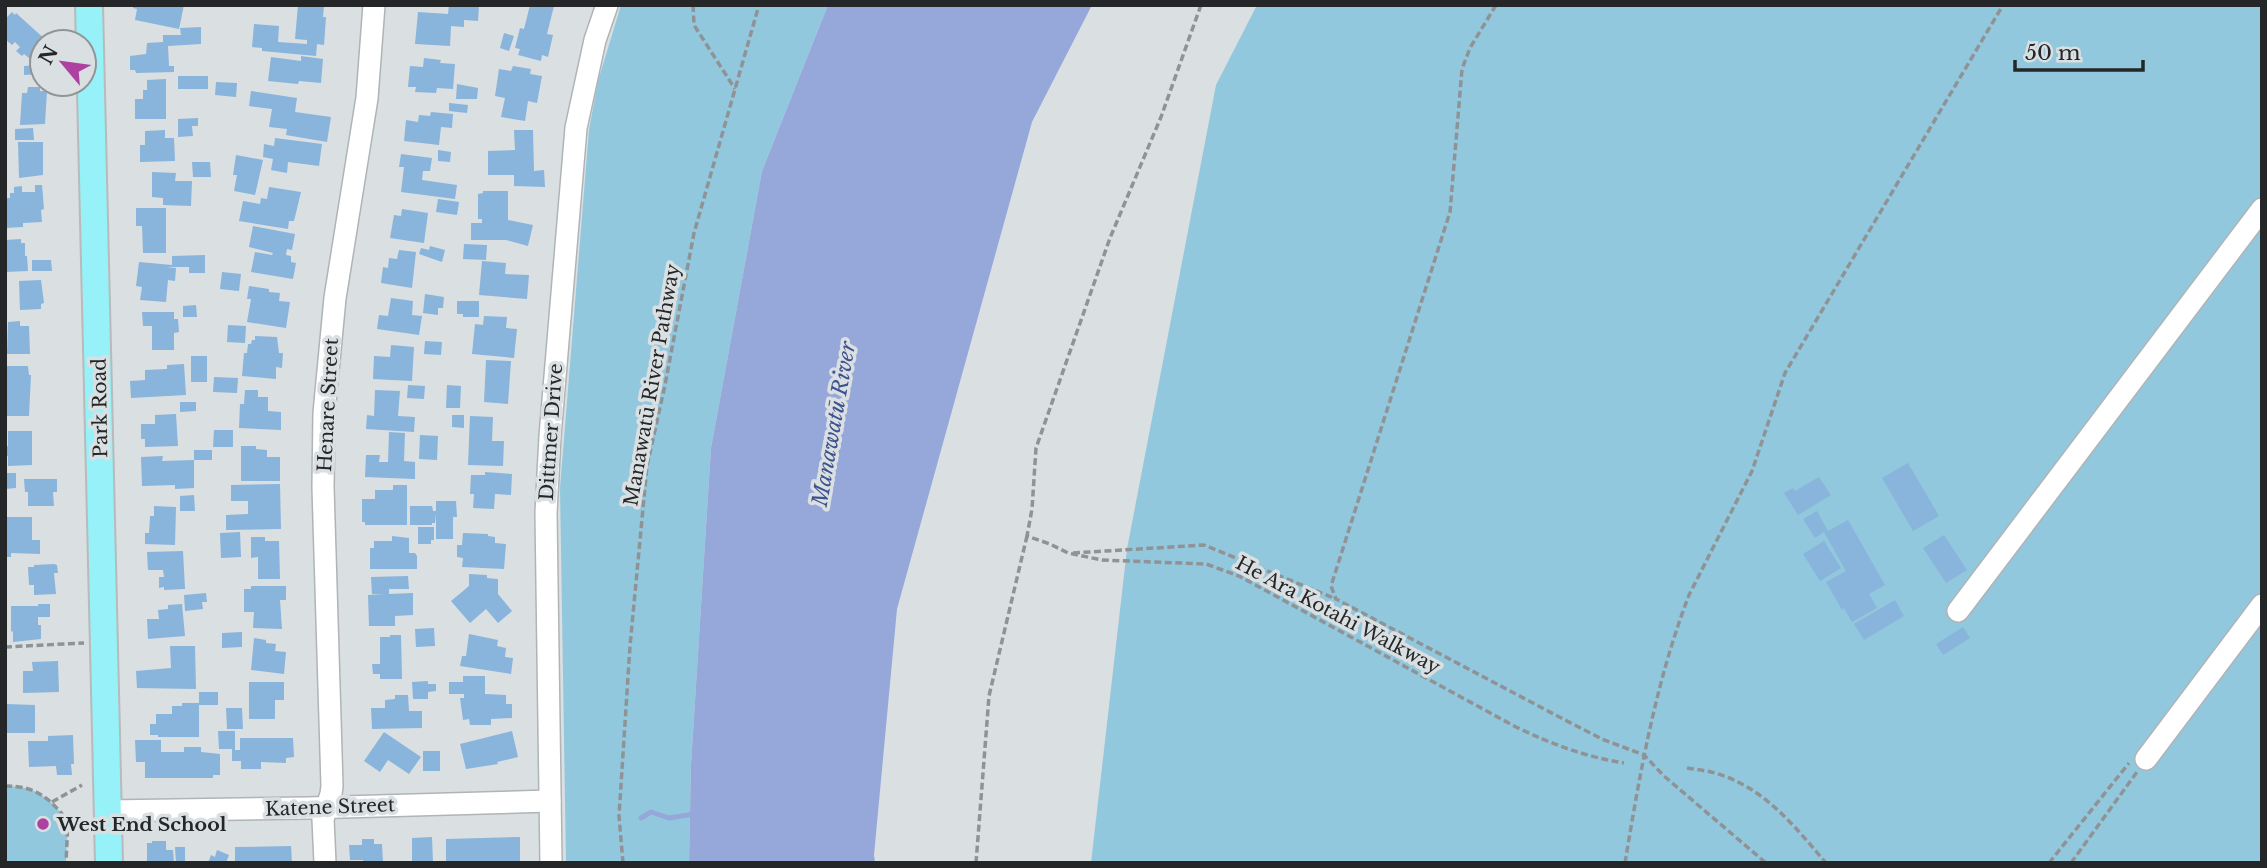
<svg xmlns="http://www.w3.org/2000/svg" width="2267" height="868" font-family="'Libre Baskerville',serif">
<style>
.green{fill:#92c8dd}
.water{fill:#96a8d9}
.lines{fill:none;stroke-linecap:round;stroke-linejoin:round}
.stream{stroke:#96a8d9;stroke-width:5}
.building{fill:#89b4db}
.minor-casing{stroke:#afb4b7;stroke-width:24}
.major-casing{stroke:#b9baba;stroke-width:30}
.path{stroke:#8f9395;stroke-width:3.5;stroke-dasharray:7 3.5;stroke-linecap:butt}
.minor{stroke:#fff;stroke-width:21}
.major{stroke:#96f1f8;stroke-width:26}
.poi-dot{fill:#ad41a1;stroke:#dadfe2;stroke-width:2.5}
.labels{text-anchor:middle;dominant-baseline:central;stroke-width:7;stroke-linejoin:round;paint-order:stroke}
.street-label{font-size:19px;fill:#242627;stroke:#dadfe2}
.poi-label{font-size:19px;font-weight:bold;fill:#242627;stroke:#dadfe2;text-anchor:start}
.water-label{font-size:21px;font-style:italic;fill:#3d528f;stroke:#dadfe2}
</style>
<rect width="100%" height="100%" fill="#dadfe2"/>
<g class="green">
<path d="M621 5H828L762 171 711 448 691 764 689 863H566L560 488 589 130 598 81Z"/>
<path d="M1257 5H2262V863H1091L1127 549 1216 85Z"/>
<path d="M5 786C37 786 49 798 68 821L66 863H5Z"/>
</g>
<path class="water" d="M828 5H1092L1032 122 897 609 874 855 875 863H689L691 764 711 448 762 171Z"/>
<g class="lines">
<path class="stream" d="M641 818 651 812 669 818 694 814"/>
</g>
<g class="building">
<path d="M133 5H184L179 29 135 20 137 9 133 8Z"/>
<path d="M298 5H324L323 17H326L324 45 317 44 316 56 262 51V48L252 47 254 24 279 26 278 42 307 44V40L295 39Z"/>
<path d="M449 5H479L478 21 464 20V27L451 26 450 46 415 44 418 12 448 14Z"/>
<path d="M530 5 554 6 547 34 553 35 548 57 542 55 541 61 518 55 520 49 515 48 520 28 524 29Z"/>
<path d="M12 12 15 15 16 13 48 42H42V53L34 62 24 54 22 56 16 51 20 47 15 42 12 45 5 39 7 36 5 34V19Z"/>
<path d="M201 27V44L168 46 169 66H174V72L136 73 135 70H130V56L146 54 147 43 163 42V35H181L180 28Z"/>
<path d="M504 33 514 36 509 51 500 48Z"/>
<path d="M301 56 323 59 321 83 299 81 298 84 268 81 271 57 301 61Z"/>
<path d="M424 58 441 60 440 63 455 64 453 89 437 88 436 93 415 92 416 87H408L410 66 423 67Z"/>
<path d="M42 65V74L24 75V66Z"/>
<path d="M513 66 531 69 530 74 542 76 537 103 528 101 525 121 501 117 505 98 495 96 499 69 511 71Z"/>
<rect x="178" y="76" width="30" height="13"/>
<path d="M166 79V119H135V99H143V90H147V80Z"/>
<path d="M216 82 237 83 236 97 215 95Z"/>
<path d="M457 84 478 88 477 99H456Z"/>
<path d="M28 87H40V91H47L45 124 20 125 22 93H27Z"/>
<path d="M251 91 297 98 295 112 331 117 327 142 286 135 287 129 269 127 272 109 249 106Z"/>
<path d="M449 103 468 105 467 113 449 111Z"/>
<path d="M431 112 453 114 452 128 441 127 439 145 404 141 406 120 418 122 419 115 430 116Z"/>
<path d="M198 118V126H192L193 136 178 137V119Z"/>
<path d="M33 128 34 140H15V129Z"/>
<path d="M165 130V138H174L175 161 140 162V145H145V131Z"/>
<path d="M514 130H533L534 171 544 170 545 187 514 186V175H488V151L515 150Z"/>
<path d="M275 138 322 144 319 166 288 162 287 173 271 170 273 159 263 157 264 144 274 146Z"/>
<path d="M18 142H43V175L19 178Z"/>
<path d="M438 150 451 152 450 162 438 161Z"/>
<path d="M401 154 432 158 430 171H423L422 180 457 185 455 199 401 192 404 167H399Z"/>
<path d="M236 155 263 160 255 195 234 191 237 175H233Z"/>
<path d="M192 162H210L211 177H193Z"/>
<path d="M152 172 176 173 175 181H192L191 206 163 205V198L152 197Z"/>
<path d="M35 185H42L44 209 41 210 42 222 23 223V227L5 228V198H10V193H14V187L22 186V192H35Z"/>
<path d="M269 187 301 192 294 221H289L288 229 239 221 243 201 260 204 261 198 267 199Z"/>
<path d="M483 191H508V220L533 225 528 246 506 240H471V223H482V219H478V194L483 193Z"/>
<path d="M438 199 459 202 457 215 436 212Z"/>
<path d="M136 208H166V253H143L142 226H136Z"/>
<path d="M402 209 428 213 424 243 390 238 394 215 401 216Z"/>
<path d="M253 226 295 234 292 250 287 249 286 255 291 256V262L296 263 293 279 251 272 255 252 272 255 273 253 249 247Z"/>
<path d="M21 239V243H25V256H27L28 271 5 272V240Z"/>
<path d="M464 244 487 245 486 260 463 259Z"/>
<path d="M430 246 445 250 442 262 419 254 421 248 429 250Z"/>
<path d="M399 250 416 252 412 288 381 283 383 267 388 268 389 258 397 259Z"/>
<path d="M205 255V273H189V267H166L176 268 175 281 168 280 166 302 140 300 142 287 136 286 139 262 172 265V256Z"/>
<path d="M32 260H51L52 271H32Z"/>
<path d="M482 261 506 263 505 274 529 275 527 299 479 295Z"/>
<path d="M222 272 241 274 239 291 220 289Z"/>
<path d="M41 280 44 303 41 304V309L20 310 19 281Z"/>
<path d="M249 286 269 289V292L280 293 279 301 290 302 286 328 247 322 251 299H247Z"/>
<path d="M425 294 444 297 443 308H438V315L423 313Z"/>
<path d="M391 298 413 301 412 315 422 316 419 335 377 329 379 315 388 316Z"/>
<path d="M457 301H479V317H463V314H457Z"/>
<path d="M196 305 197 317H183V306Z"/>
<path d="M142 312H174V319H178L179 332 174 333V350H152V326H143Z"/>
<path d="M484 316 507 317 506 328 517 329 514 358 472 354 475 324 483 325Z"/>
<path d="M20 321V326H29L30 354H7L8 322Z"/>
<path d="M228 325 246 326 245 343 227 342Z"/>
<path d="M255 336 277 337 279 353H283L282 368 276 367V379L242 376 244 353H247L248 344H251L252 340H255Z"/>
<path d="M425 341 442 342 441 355 424 354Z"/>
<path d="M391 345 414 347 412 381 373 379 374 356 390 357Z"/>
<rect x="191" y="356" width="16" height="26"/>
<path d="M486 360 511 361 508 404 484 402Z"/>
<path d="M184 364 186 395 131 398 130 381 145 380V370L167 369V365Z"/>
<path d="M7 366H28L29 375H31L29 416H7Z"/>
<path d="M214 377 238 378 237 393 213 392Z"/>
<path d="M408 385 425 386 424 399 407 398Z"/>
<path d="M447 385 461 386 460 408H446Z"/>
<path d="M245 390H258V397H268V411L281 412V430L239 428 240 404H244Z"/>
<path d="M375 390 400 391 398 416 415 417 414 432 366 429 367 415 374 416Z"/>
<path d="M180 402H196V411L180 412Z"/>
<path d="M176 414 178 446 145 447V439H141V424H155V415Z"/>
<path d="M452 415H464V428L452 427Z"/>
<path d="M470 416 493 417 492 441H504L503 466 468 465Z"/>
<path d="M214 430H233V447H213Z"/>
<path d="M8 431H32V465L8 466V456H5V447L8 446Z"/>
<path d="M389 432 405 433 404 461 415 462V479L365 477 366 455H380L379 462H388Z"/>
<path d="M420 435 438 436 437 460 419 459Z"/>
<path d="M241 446H256V449L267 450V457H280V481H241Z"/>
<rect x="194" y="450" width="18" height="10"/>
<path d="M163 456 162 461 194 460V488L175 489V485L142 486 141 457Z"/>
<path d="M1908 463 1939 516 1913 531 1882 478Z"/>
<path d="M485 472 512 474 511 495 495 494 494 509 473 508 474 494H470L471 475H485Z"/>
<path d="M5 473H16V488L5 489Z"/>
<path d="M1819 477 1831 495 1798 515 1784 493 1793 488 1795 491Z"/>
<path d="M24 479H57V492H53L54 506H28V492H25Z"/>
<path d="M280 484 281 529 226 530V515L248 514V501H231V485Z"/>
<path d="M393 485H407V525H365V522H362V499H375V490H393Z"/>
<path d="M194 495 195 511H180V496Z"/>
<path d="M436 501H456L457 517H453V539H436V514L435 523H432V525H410V506H432L433 511H436Z"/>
<path d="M154 506 176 507 175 545 145 544V533H149L150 516H154Z"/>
<path d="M1817 511 1828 531 1848 520 1885 585 1869 594 1877 608 1852 622 1844 608 1842 610 1826 582 1846 571 1824 532 1815 538 1803 519Z"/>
<path d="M5 517H32V540H40V554L11 553V557H5Z"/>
<path d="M418 527H434V540H431V544H418Z"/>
<path d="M240 532 241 557 221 558 220 533Z"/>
<path d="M463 533 488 534V536L495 537V543L506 544 504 569 462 567 463 558 457 557V545H462Z"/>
<path d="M1944 535 1967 570 1946 583 1923 548Z"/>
<path d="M392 536 409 538V553H415L417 556V569H370V548H374V541H392Z"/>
<path d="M251 537H265V541H279L280 579H258V557L251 558Z"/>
<path d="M1824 541 1841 568 1820 581 1803 554Z"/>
<path d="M183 551 185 589 164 590V587L159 588V577H164L163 570H148L147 552Z"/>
<path d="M54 564 57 565 58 573H54L56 594 34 595V585H29L28 567H34V565Z"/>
<path d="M469 574 487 575V578L498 579V594L512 611 498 623 486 609 470 623 451 601 469 586Z"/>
<path d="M408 576 409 589H389V594L413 593V615L395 616V626H369L368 595 384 594H372L371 577Z"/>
<path d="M251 586H286V600H280L282 629 253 628 254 612H244V589H251Z"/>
<path d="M206 593 207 602H202L203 609 185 611 184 595Z"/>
<path d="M1895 600 1904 616 1864 640 1854 624Z"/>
<path d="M38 604H50V617H38V625H41V639L13 642V631L11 632V606H38Z"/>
<path d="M182 604 185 636 148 639 147 619H159L158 610 168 609V605Z"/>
<path d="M1963 627 1970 638 1943 655 1936 644Z"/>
<path d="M434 628 435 646 416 647 415 629Z"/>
<path d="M242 632V647L222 648V633Z"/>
<path d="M469 634 498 640 497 646 506 648 505 657 513 658 511 674 460 666 462 656H466Z"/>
<path d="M390 635H401L402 679H380V674H373L372 664H380V637H390Z"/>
<path d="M254 638 266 640V643L276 644 275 651 286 652 284 674 251 670Z"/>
<path d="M170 646H195L196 689 137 688 136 671 171 668Z"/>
<path d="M58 661 59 692 23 693V671H33L32 662Z"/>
<path d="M463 676H485V694L506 695V704H512V718L491 719V725H470L469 719 463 720 460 698H464V694H449V682H463Z"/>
<path d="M428 681V684H436V691L428 692V699H413L412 682Z"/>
<path d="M249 682H284V700H275V719H249Z"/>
<rect x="199" y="692" width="19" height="13"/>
<path d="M395 695H408L409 711H422V728L372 729 371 708H385V700L395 699Z"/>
<path d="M182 703H199V737H158V735H150V724H156V714H172V706H182Z"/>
<path d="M5 704 35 705V733H5Z"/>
<path d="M226 708H242L243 729H227Z"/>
<path d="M218 731H235V750H240V738H293L294 757 286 758V763L261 762V769H241V761H232V749H219Z"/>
<path d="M512 731 518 757 497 762 498 764 466 769 460 744Z"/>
<path d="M384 732 421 757 409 774 388 760 380 772 364 761Z"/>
<path d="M73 735 74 764H71L72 775H57L56 766 29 767 28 741H48V736Z"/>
<path d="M135 740H161V752H184V747H201V752L220 754V775H213V778H145V762H136Z"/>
<rect x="423" y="751" width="17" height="20"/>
<path d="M432 837 433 863H412V838Z"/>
<path d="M520 837V863H446V839Z"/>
<path d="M362 839H374V844H382L383 863H364L363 860H350L349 845H362Z"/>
<path d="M152 841H166V850H173L174 863H147V843H152Z"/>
<path d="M291 846 292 863H235V847Z"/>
<path d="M175 847H185V863H176Z"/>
<path d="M217 850 229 855 226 863H208L211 855 215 857Z"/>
</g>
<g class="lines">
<defs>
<g id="minor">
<path d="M1958 611 2262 209"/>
<path d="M2146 759 2262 605"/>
<path d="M109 811 308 808 550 801"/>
<path d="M325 863 323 819 331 794 332 786 323 487 324 413 335 298 367 98 374 5"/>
<path d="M551 863 546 513 550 436 576 128 595 40 607 5"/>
</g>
<path id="major" d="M89 5 109 863"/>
</defs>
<use href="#minor" class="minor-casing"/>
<use href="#major" class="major-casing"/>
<g class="path">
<path d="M693 5 694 25 735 89"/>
<path d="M1201 5 1161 117 1110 238 1036 448 1032 509 1027 536 1050 544 1068 553 1102 560 1206 564 1239 576 1516 727C1554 745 1583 756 1624 763"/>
<path d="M1496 5 1470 48 1462 69 1450 212 1331 586 1336 599 1565 720 1602 739 1644 755 1664 776 1766 863"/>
<path d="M1073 553 1204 545 1336 599"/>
<path d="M5 647 84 643"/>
<path d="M1687 768C1699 770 1712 771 1724 776 1768 792 1796 828 1826 863"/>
<path d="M5 786C37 786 49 798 68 821L66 863"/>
<path d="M52 802 82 785"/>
<path d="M623 863 619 816 630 646 647 466 665 385 694 233 759 5"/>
<path d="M976 863 989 696 1027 536"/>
<path d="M1625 863C1640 772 1656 681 1689 595L1752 471 1785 373 2003 5"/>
<path d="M2049 863 2129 763"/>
<path d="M2071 863 2137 772"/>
</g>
<use href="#minor" class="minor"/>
<use href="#major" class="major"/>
</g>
<circle class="poi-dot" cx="43" cy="824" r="7"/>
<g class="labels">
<g class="street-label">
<text transform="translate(652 385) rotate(-80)">Manawatū River Pathway</text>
<text transform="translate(328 405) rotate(-87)">Henare Street</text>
<text transform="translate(100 408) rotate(-91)">Park Road</text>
<text transform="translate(551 432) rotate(-86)">Dittmer Drive</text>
<text transform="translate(1338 615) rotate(28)">He Ara Kotahi Walkway</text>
<text transform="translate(330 807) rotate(-2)">Katene Street</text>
</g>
<g class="poi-label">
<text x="57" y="824">West End School</text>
</g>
<g class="water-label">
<text transform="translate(834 424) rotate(-80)">Manawatū River</text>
</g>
</g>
<rect width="2267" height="868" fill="none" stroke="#242627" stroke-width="14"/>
<g transform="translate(63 63) rotate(299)"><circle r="33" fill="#dadfe2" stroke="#919597" stroke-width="2"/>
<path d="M0-5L12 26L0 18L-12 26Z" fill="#ad41a1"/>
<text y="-10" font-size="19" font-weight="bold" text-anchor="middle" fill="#242627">N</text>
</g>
<path d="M2015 60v10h128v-10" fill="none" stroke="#242627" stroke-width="3.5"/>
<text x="2025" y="60" font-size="21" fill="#242627" stroke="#dadfe2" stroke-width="5" paint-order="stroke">50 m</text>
</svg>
